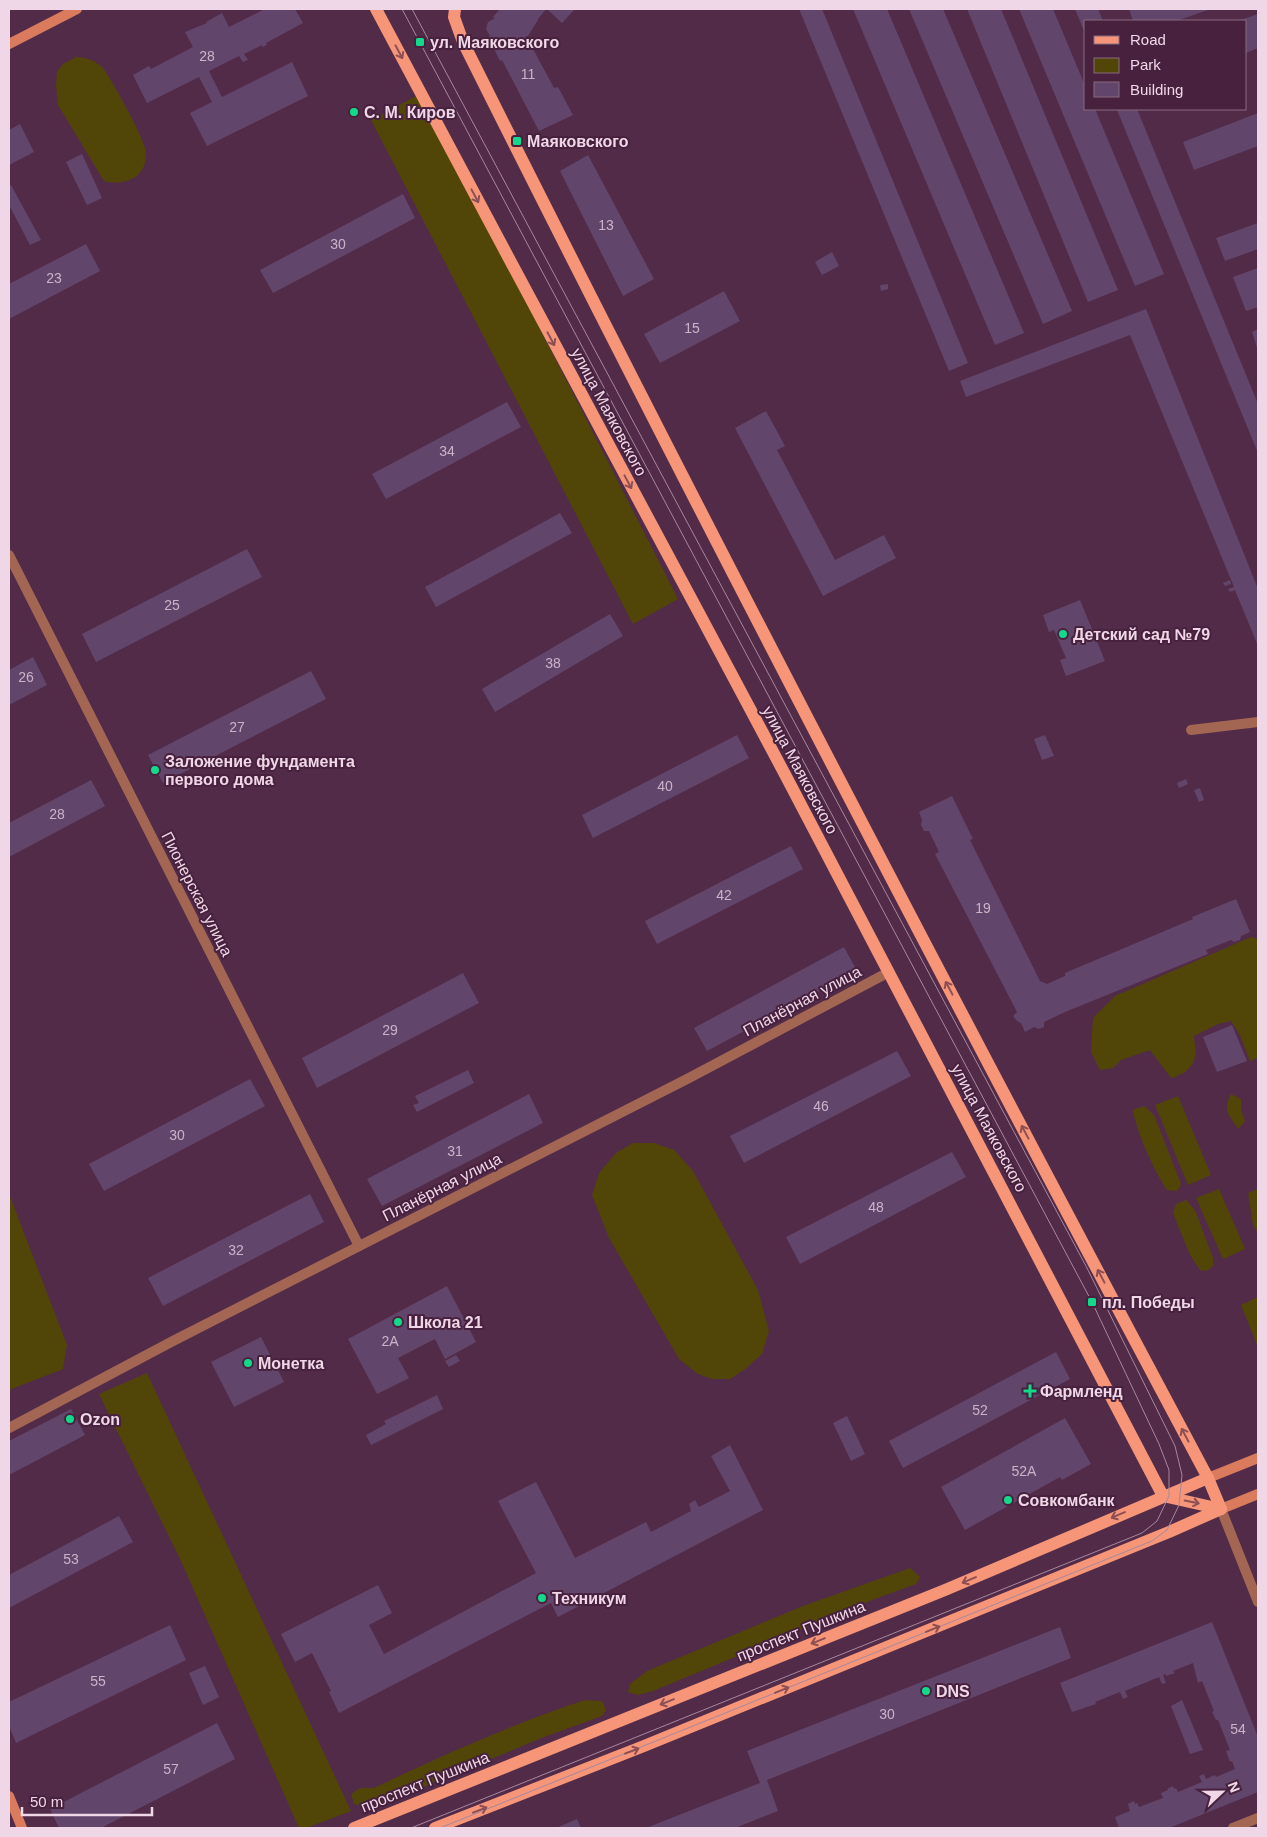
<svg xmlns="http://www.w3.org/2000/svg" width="1267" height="1837" font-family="Helvetica,sans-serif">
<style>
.green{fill:#514608}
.building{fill:#62456b}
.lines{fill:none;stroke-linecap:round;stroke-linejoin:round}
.minor{stroke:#a26653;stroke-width:10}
.tertiary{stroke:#a26653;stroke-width:10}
.secondary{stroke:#da7b5e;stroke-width:10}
.primary{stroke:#f69577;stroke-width:12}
.tram{stroke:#a6889e;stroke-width:1}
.oneway{stroke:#8d4f54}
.poi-dot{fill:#13d98a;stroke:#47213d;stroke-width:2}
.labels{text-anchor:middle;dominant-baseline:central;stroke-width:4;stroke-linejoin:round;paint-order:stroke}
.number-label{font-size:14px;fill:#ccb2c8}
.poi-label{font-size:16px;font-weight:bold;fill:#efd7e7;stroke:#47213d;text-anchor:start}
.street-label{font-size:16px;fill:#efd7e7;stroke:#47213d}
</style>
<rect width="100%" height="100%" fill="#522b48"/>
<g class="green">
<path d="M76 57C84 57 94 60 101 66 109 73 143 137 145 148 150 175 128 187 104 181L58 105 56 86 57 72 63 64Z"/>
<path d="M420 94 678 599 633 624 371 120Z"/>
<path d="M1251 937 1258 939V1015L1257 1024 1258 1027V1058L1250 1061 1240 1035 1231 1021 1218 1024 1194 1036C1194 1043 1197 1051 1195 1057 1193 1068 1181 1076 1171 1078L1150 1050 1121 1060 1113 1068 1100 1070 1091 1052 1093 1018 1115 996Z"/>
<path d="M1231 1094 1241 1099V1110L1245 1121 1238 1129C1229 1114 1222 1111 1231 1094Z"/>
<path d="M1178 1096 1211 1175 1188 1185 1155 1105Z"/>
<path d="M1144 1106 1154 1115 1181 1184 1177 1191 1167 1190C1155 1173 1136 1131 1133 1110Z"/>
<path d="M633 1143H654L674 1150 693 1171 758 1290 769 1331 762 1354 744 1370 730 1379H712L698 1374 679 1359 609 1238 592 1195 599 1173 616 1153Z"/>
<path d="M1219 1189 1245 1249 1223 1259 1196 1198Z"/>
<path d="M1258 1189V1233L1253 1225 1248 1193Z"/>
<path d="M9 1194 67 1345 63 1369 9 1390Z"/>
<path d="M1186 1200 1195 1210 1213 1258V1266L1206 1271 1200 1270 1190 1255 1173 1213 1176 1204Z"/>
<path d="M1258 1297V1347L1241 1305Z"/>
<path d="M147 1373 351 1811 306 1828H299L181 1561 99 1394Z"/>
<path d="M910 1568 920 1577 916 1584 872 1600 653 1691 638 1695 628 1692 630 1684 647 1671 803 1606Z"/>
<path d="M585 1700 602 1701 606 1710 602 1716 544 1737 402 1796 366 1807 354 1804 351 1794 360 1788H374C443 1755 512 1724 585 1700Z"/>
</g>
<g class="building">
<path d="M265 9H295L303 23 266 43 267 45 262 47V45L244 54 248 60 243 62 239 56 209 71 222 97 292 62 308 96 207 146 190 113 212 102 199 77 147 103 133 75 149 66 151 69 193 47 185 32 207 23 206 22 222 13 229 27Z"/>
<path d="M500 9H546L538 19V20L528 36H526L554 88 558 87 573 115 539 131 502 60 500 61 488 37 490 36 486 29 488 22 495 18 493 17Z"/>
<path d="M547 9H575L562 23Z"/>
<path d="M799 9H822L968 363 949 371Z"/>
<path d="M853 9H887L1024 333 995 345Z"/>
<path d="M909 9H943L1072 311 1043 324Z"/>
<path d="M967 9H1001L1118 290 1088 302Z"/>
<path d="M1019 9H1053L1086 88V109H1095L1164 274 1135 286Z"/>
<path d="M1075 9H1098L1103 21H1086V36Z"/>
<path d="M1129 9H1211L1176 21H1133Z"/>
<path d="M1258 14V48L1246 53V21H1238Z"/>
<path d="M1119 109H1137L1258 404V453L1117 110Z"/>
<path d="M1258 113V146L1194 170 1183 142Z"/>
<path d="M20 124 34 152 9 165V130Z"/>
<path d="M82 154 102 198 87 205 66 162Z"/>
<path d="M588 155 654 279 623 296 560 171Z"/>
<path d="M11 185 41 240 30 245 9 205V186Z"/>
<path d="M403 194 415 218 273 293 260 270Z"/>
<path d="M1258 223V249L1225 261 1216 238Z"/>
<path d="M86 244 100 271 9 319V284Z"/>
<path d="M832 252 839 266 822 275 815 262Z"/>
<path d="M1258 268V307L1246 311 1233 277Z"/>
<path d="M888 284V289L881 291 880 285Z"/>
<path d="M724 291 740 321 660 363 644 334Z"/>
<path d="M1146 309 1258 589V646L1235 590 1230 592 1228 589 1234 587 1130 335 966 397 960 381Z"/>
<path d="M1258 329V351L1252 332Z"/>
<path d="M507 402 521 427 386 499 372 474Z"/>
<path d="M766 411 785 446 777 450 835 560 884 535 896 558 823 596 735 428Z"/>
<path d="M560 513 572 533 436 607 425 587Z"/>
<path d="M247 549 262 577 96 662 82 634Z"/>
<path d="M1230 580 1231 584 1225 586 1223 583Z"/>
<path d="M1080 600 1105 661 1066 676 1060 660 1066 658 1054 630 1049 632 1043 615Z"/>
<path d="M610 614 623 636 495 712 482 689Z"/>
<path d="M33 657 47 685 9 705V670Z"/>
<path d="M311 671 326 699 163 783 148 755Z"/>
<path d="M737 735 749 758 593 838 582 815Z"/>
<path d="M1045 735 1054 756 1042 760 1034 739Z"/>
<path d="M1186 779 1188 784 1179 788 1177 783Z"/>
<path d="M91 780 105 806 9 857V823Z"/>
<path d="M1200 788 1204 800 1199 802 1194 790Z"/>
<path d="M952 796 973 839 970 840 1040 981 1047 984 1065 976V973L1193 919 1192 917 1236 899 1250 932 1241 936 1240 940 1234 942 1231 940 1206 950 1208 954 1065 1012 1044 1022V1027L1039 1029 1034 1027 1025 1032 1021 1023 1017 1021 1013 1016 1017 1012 935 854 939 852 929 831H924L921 825 922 820 919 812Z"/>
<path d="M791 846 803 869 657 944 645 921Z"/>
<path d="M844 947 857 971 707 1051 694 1028Z"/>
<path d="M463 973 479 1003 317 1088 302 1058Z"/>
<path d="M1232 1025 1247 1061 1217 1072 1203 1037Z"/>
<path d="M897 1051 911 1076 744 1163 730 1136Z"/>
<path d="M468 1070 474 1083 417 1112 413 1105 419 1103 415 1096Z"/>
<path d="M250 1079 265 1106 104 1191 89 1164Z"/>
<path d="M529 1094 543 1123 382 1206 367 1179Z"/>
<path d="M952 1152 966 1177 800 1264 786 1237Z"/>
<path d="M310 1194 324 1222 163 1306 148 1278Z"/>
<path d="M447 1286 476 1342 445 1359 435 1339 398 1358 409 1378 377 1394 348 1339Z"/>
<path d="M261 1337 284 1382 234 1407 211 1362Z"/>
<path d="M1056 1352 1070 1379 903 1468 889 1441Z"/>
<path d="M456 1355 460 1361 449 1367 445 1361Z"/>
<path d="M437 1395 443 1409 371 1445 366 1435 386 1424 384 1421Z"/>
<path d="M71 1409 85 1435 9 1475V1441Z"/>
<path d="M847 1416 865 1454 851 1461 833 1423Z"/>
<path d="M1065 1418 1091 1464 1062 1480 1060 1477 965 1530 941 1487Z"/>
<path d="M730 1445 763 1510 558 1617 551 1603 339 1713 329 1692 331 1691 312 1653 295 1662 281 1634 378 1585 392 1613 369 1625 384 1654 536 1573 498 1501 536 1482 575 1558 646 1522 651 1532 691 1511 689 1504 695 1500 699 1507 730 1491 711 1456Z"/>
<path d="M119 1516 133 1542 9 1608V1575Z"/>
<path d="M1212 1622 1258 1737V1792L1169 1828H1119L1115 1817 1130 1811 1128 1804 1134 1801 1135 1804 1137 1803 1139 1807 1163 1798 1161 1793 1168 1790 1167 1789 1173 1786 1174 1789 1176 1788 1178 1792 1202 1782 1199 1776 1204 1774 1206 1779 1215 1775 1216 1777 1235 1769 1232 1761 1230 1762 1226 1751 1230 1750 1218 1720H1216L1212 1712 1214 1711 1202 1681 1198 1683 1193 1663 1173 1671 1175 1673 1166 1676V1674L1163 1675 1166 1683 1162 1684 1159 1677 1125 1691 1128 1697 1123 1699 1120 1692 1095 1702 1096 1704 1072 1712 1060 1683Z"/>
<path d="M170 1625 186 1660 16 1743 9 1726V1702Z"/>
<path d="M1060 1627 1071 1658 767 1780 778 1811 735 1828H646L760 1783 747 1751Z"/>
<path d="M205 1666 219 1697 203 1705 189 1673Z"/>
<path d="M1182 1700 1203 1750 1190 1754 1171 1706Z"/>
<path d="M217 1723 235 1759 101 1828H59L50 1809Z"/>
<path d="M577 1819 581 1828H556Z"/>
</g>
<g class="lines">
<g class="minor">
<path d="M9 555 359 1246"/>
<path d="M1191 730 1258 722"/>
<path d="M9 1428 173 1341 689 1078 889 972"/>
<path d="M1233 1828 1258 1818"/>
</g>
<path class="tertiary" d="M1221 1509 1258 1602"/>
<g class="secondary">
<path d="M9 44 77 9"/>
<path d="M1208 1478 1258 1458"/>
<path d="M1221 1509 1258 1494"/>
<path d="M9 1796 22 1828"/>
</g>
<g class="primary">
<path d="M376 9C483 211 591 411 699 613 856 906 1009 1201 1163 1496"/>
<path d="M455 9 454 17 463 42C704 525 954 1002 1208 1478L1221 1509"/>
<path d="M1163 1496 1221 1509"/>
<path d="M354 1828 945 1590 1208 1478"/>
<path d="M435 1828 644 1746 1169 1532 1221 1509"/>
</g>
<g class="tram">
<path d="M402 9 1092 1302 1159 1444 1169 1470V1496L1157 1521 1142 1533 411 1828"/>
<path d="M412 9 1087 1268 1175 1446 1182 1475 1179 1505 1167 1530 1152 1541 440 1828"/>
</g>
</g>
<defs><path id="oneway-shaft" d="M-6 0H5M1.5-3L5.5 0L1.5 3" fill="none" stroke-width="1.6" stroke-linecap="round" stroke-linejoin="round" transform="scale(1.25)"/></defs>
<g class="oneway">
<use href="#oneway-shaft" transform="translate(399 52) rotate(62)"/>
<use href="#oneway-shaft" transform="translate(475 196) rotate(62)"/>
<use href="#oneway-shaft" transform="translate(551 339) rotate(62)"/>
<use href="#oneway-shaft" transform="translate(628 482) rotate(62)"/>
<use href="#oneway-shaft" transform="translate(949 988) rotate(-118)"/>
<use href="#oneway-shaft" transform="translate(1025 1132) rotate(-118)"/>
<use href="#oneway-shaft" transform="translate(1101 1276) rotate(-118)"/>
<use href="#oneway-shaft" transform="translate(1185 1435) rotate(-118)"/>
<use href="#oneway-shaft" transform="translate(1192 1502) rotate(12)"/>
<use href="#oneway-shaft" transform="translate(1118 1515) rotate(157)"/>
<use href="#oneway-shaft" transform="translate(969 1580) rotate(157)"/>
<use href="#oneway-shaft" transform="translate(933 1629) rotate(-22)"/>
<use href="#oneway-shaft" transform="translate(818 1641) rotate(158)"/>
<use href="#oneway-shaft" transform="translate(782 1690) rotate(-22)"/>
<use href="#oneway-shaft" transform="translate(667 1702) rotate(158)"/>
<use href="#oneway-shaft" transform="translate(632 1751) rotate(-21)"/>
<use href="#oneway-shaft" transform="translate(480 1810) rotate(-21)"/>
</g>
<g class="poi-dot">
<rect x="415" y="37" width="10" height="10" rx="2.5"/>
<circle cx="354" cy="112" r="5"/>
<rect x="512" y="136" width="10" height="10" rx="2.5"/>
<circle cx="1063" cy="634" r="5"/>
<circle cx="155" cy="770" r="5"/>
<rect x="1087" y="1297" width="10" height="10" rx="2.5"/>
<circle cx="398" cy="1322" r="5"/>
<circle cx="248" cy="1363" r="5"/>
<path d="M1027.5 1383.5h5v5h5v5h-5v5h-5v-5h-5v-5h5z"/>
<circle cx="70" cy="1419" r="5"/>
<circle cx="1008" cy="1500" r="5"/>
<circle cx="542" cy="1598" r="5"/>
<circle cx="926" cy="1691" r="5"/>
</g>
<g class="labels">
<g class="number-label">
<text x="207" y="56">28</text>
<text x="528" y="74">11</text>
<text x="606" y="225">13</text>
<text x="338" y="244">30</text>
<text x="54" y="278">23</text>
<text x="692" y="328">15</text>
<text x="447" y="451">34</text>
<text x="172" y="605">25</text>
<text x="553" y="663">38</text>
<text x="26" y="677">26</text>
<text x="237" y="727">27</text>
<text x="665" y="786">40</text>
<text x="57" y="814">28</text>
<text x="724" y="895">42</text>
<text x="983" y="908">19</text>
<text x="390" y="1030">29</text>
<text x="821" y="1106">46</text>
<text x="177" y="1135">30</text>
<text x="455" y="1151">31</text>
<text x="876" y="1207">48</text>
<text x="236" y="1250">32</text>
<text x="390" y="1341">2А</text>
<text x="980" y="1410">52</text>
<text x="1024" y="1471">52А</text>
<text x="71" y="1559">53</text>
<text x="98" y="1681">55</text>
<text x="887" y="1714">30</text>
<text x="1238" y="1729">54</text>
<text x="171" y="1769">57</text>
</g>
<g class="poi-label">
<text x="430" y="42">ул. Маяковского</text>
<text x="364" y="112">С. М. Киров</text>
<text x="527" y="141">Маяковского</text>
<text x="1073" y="634">Детский сад №79</text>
<text x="165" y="761">Заложение фундамента<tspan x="165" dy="18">первого дома</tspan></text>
<text x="1102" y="1302">пл. Победы</text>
<text x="408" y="1322">Школа 21</text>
<text x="258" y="1363">Монетка</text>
<text x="1040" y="1391">Фармленд</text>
<text x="80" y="1419">Ozon</text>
<text x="1018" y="1500">Совкомбанк</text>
<text x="552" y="1598">Техникум</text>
<text x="936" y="1691">DNS</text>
</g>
<g class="street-label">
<text transform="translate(609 412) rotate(62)">улица Маяковского</text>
<text transform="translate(800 770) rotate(62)">улица Маяковского</text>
<text transform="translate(197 894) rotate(63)">Пионерская улица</text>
<text transform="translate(802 1001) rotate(-28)">Планёрная улица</text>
<text transform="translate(989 1128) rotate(62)">улица Маяковского</text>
<text transform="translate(442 1187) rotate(-27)">Планёрная улица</text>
<text transform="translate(801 1631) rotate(-22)">проспект Пушкина</text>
<text transform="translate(425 1782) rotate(-22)">проспект Пушкина</text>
</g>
</g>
<rect width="1267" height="1837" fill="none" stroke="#efd7e7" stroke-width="20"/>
<rect x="1084" y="20" width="162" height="90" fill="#47213d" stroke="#8a6a81"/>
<rect x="1094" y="36" width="25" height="8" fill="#f69577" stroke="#8a6a81"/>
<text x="1130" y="45" font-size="15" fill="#efd7e7">Road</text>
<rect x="1094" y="58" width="25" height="15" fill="#514608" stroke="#8a6a81"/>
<text x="1130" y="70" font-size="15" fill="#efd7e7">Park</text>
<rect x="1094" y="82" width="25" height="15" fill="#62456b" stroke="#8a6a81"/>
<text x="1130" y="95" font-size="15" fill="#efd7e7">Building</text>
<g transform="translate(1222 1792) rotate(68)" stroke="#47213d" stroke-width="4" paint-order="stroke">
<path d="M0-4L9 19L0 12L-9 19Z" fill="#efd7e7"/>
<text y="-8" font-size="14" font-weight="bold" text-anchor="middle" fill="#efd7e7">N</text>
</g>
<path d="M22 1807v8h130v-8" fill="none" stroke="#efd7e7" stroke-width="2.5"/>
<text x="30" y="1807" font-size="15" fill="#efd7e7" stroke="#47213d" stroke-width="4" paint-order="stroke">50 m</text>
</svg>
